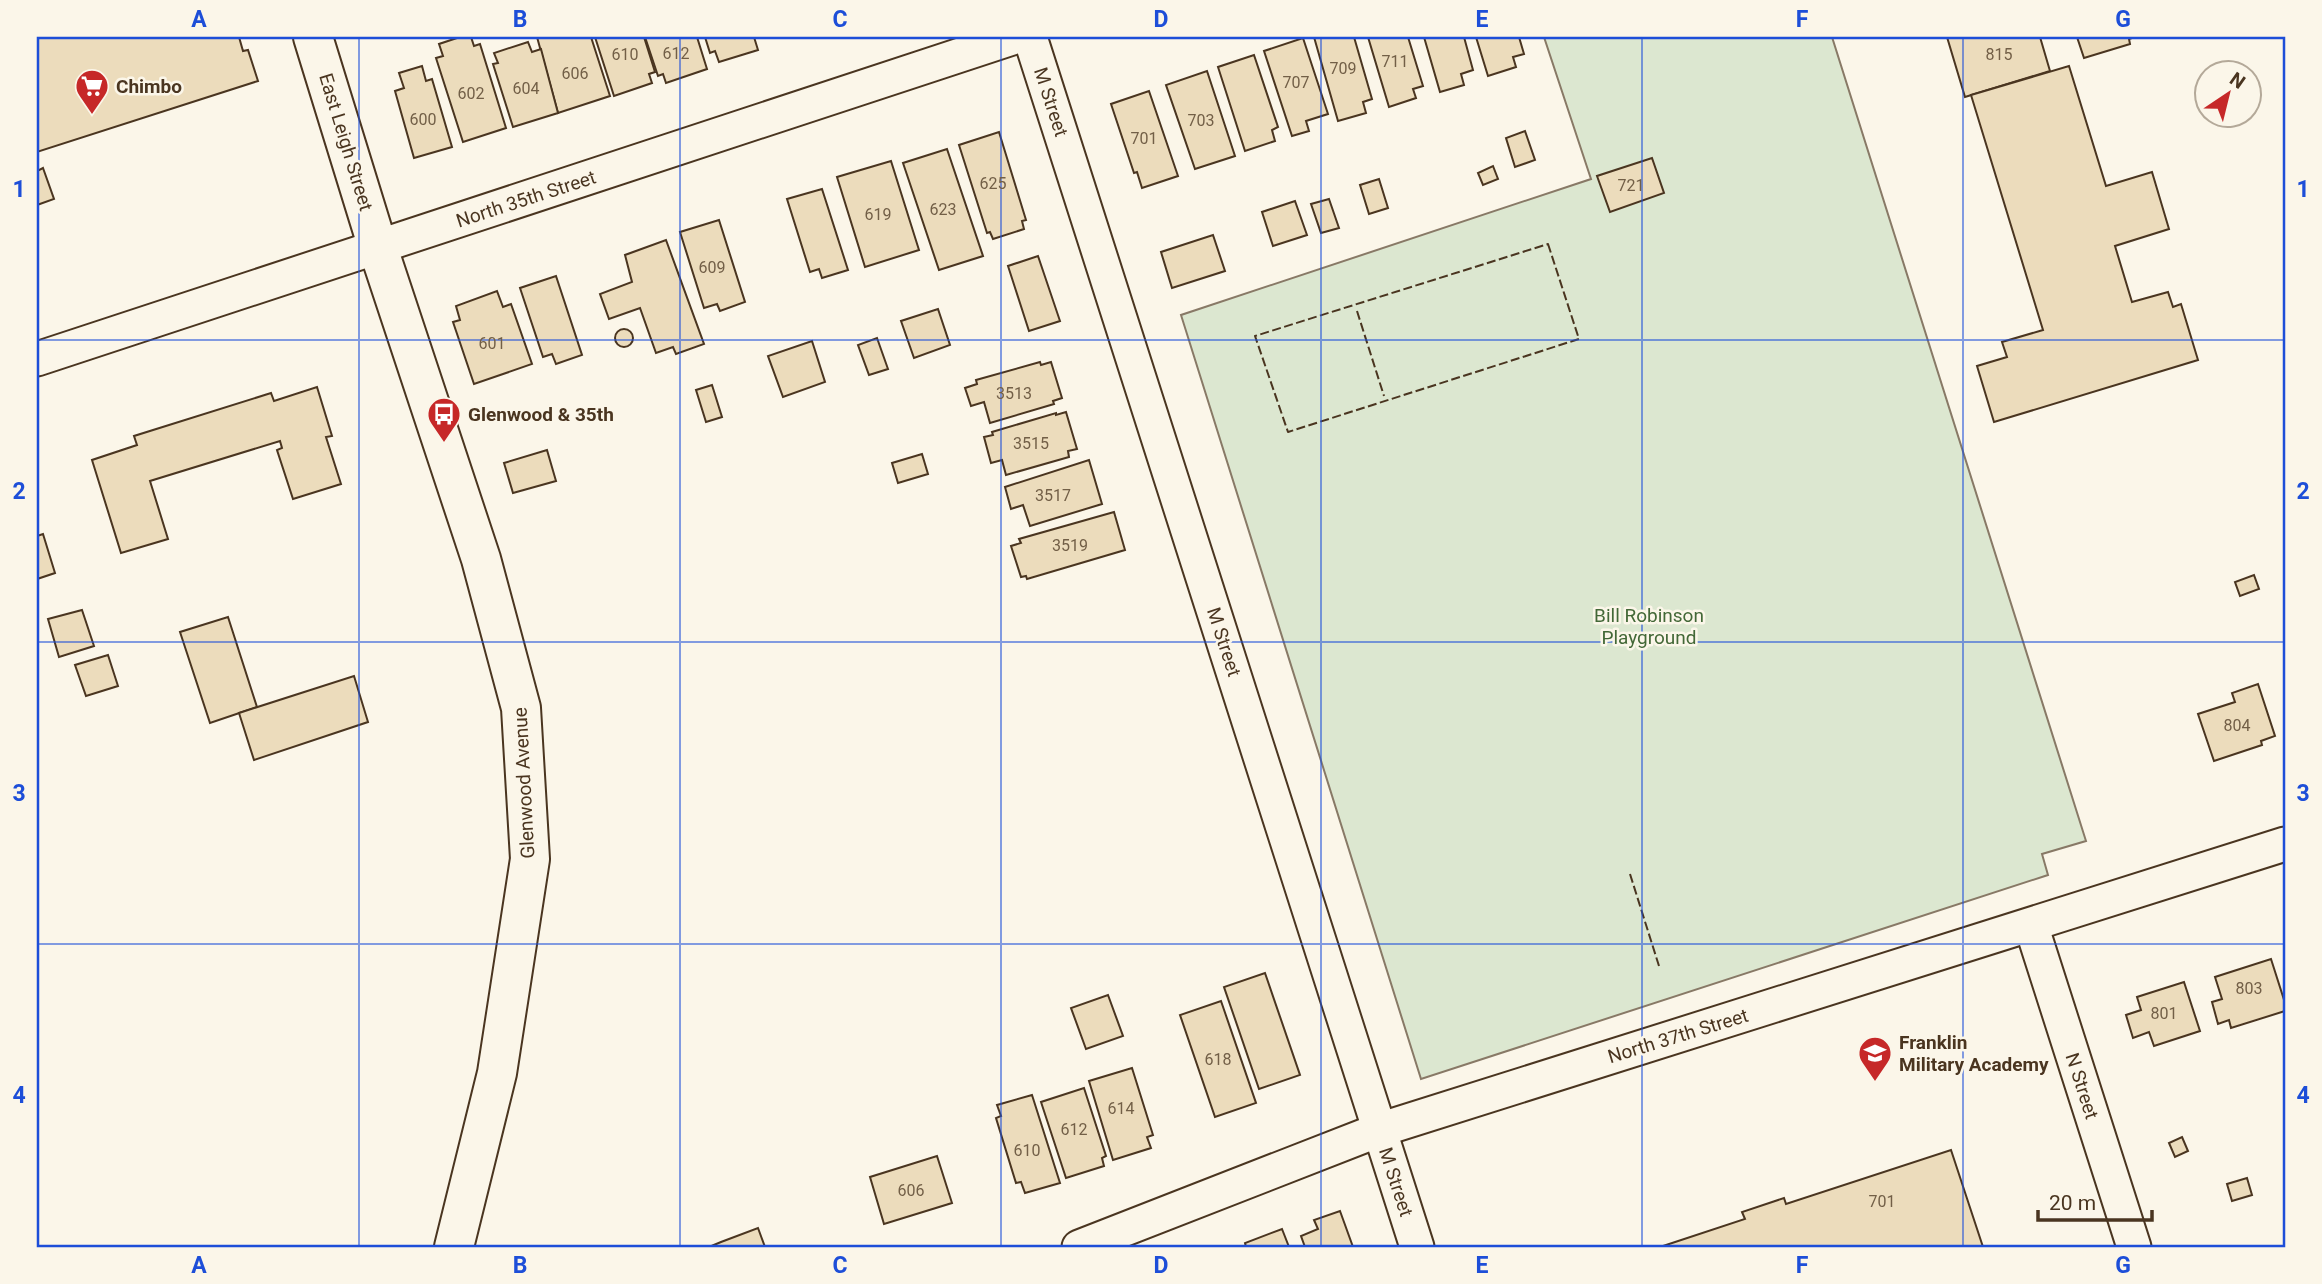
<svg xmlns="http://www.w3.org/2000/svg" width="2322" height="1284" font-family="Roboto,sans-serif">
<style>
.green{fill:#dce7d0;stroke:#887966;stroke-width:2}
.building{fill:#ecdcbc;stroke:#4a3520;stroke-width:2}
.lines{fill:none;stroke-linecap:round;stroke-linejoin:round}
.minor-casing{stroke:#4a3520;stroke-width:37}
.tertiary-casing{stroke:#4a3520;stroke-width:42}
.minor{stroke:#fbf6e9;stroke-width:33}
.tertiary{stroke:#fbf6e9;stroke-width:38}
.fence{stroke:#4a3520;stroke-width:2;stroke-dasharray:9 3.5;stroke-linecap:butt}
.grid{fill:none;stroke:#1d4ed8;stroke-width:2;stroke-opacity:0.55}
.labels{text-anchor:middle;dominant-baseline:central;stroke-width:5;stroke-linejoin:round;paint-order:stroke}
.number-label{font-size:16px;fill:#725f47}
.poi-label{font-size:19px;font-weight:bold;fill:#4a3520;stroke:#fbf6e9;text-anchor:start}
.street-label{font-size:19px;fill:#4a3520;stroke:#fbf6e9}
.park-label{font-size:19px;fill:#436837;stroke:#fbf6e9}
.neatline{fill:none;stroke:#1d4ed8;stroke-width:2.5}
.grid-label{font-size:23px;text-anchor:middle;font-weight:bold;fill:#1d4ed8}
</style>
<rect width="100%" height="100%" fill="#fbf6e9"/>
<path class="green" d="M1544 37H1832L2086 841 2042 854 2048 875 1421 1079 1181 315 1591 179Z"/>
<g class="building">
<path d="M37 37H239L243 51 248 50 258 81 37 152Z"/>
<path d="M460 37H471L474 46 480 44 506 128 463 142 436 58 443 56 439 44Z"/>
<path d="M537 37H591L610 96 558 113Z"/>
<path d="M595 37H644L655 72 649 74 652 83 614 96Z"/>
<path d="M645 37H697L707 69 666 83 663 74 658 76Z"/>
<path d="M705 37H754L758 50 719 62 715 51 710 53Z"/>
<path d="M1314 37H1354L1372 99 1363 102 1366 113 1338 121Z"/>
<path d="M1368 37H1408L1423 86 1413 89 1416 98 1389 107Z"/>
<path d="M1424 37H1464L1473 70 1461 74 1464 85 1440 92Z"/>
<path d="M1476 37H1519L1524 54 1513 57 1516 67 1488 76Z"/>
<path d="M1947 37H2040L2050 71 1965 97Z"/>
<path d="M2077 37H2135L2129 39 2130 44 2084 58Z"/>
<path d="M1303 38 1328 114 1306 121 1309 131 1292 136 1264 51Z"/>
<path d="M528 42 532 52 541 49 558 113 513 127 493 64 498 63 494 53Z"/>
<path d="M1254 55 1278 127 1272 130 1275 141 1245 151 1218 67Z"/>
<path d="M422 66 426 81 432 79 452 147 414 158 395 91 404 88 399 73Z"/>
<path d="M2069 66 2106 186 2152 172 2169 229 2115 246 2132 302 2168 292 2173 307 2181 304 2198 360 1994 422 1977 366 2007 357 2002 342 2043 330 1971 95Z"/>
<path d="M1207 71 1235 156 1195 169 1166 85Z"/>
<path d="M1149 91 1178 176 1142 188 1137 172 1134 173 1111 104Z"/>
<path d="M1525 131 1535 160 1515 167 1506 138Z"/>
<path d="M999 132 1026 220 1022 221 1024 229 993 239 990 232 987 233 959 145Z"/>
<path d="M947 149 983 256 939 270 903 163Z"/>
<path d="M1652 158 1664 193 1610 212 1597 176Z"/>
<path d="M891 161 919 250 865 267 837 177Z"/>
<path d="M1493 166 1498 179 1483 185 1478 173Z"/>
<path d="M43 168 54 199 37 205V171Z"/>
<path d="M1379 179 1388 208 1369 214 1360 185Z"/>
<path d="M822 189 848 270 822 278 819 269 810 272 787 199Z"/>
<path d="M1329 199 1339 228 1321 233 1311 204Z"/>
<path d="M1295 201 1307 235 1273 246 1262 212Z"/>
<path d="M719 220 745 302 720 311 717 304 704 308 680 232Z"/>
<path d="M1213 235 1225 271 1172 288 1161 252Z"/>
<path d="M666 240 704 344 676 354 673 347 656 353 640 308 609 319 600 294 632 282 625 255Z"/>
<path d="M1038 256 1060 321 1029 331 1008 266Z"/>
<path d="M556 276 582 355 556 364 552 354 543 357 520 288Z"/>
<path d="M497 291 503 307 511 304 532 364 474 384 453 322 460 320 456 306Z"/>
<path d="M938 309 950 345 914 358 901 321Z"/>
<circle cx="624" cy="338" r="9"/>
<path d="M877 338 888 369 869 375 858 345Z"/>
<path d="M812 341 825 382 783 397 768 356Z"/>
<path d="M1040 362 1041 365 1051 362 1062 398 1053 401 1054 404 990 423 984 402 971 406 965 388 977 384 976 380Z"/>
<path d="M712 385 722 417 706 422 696 390Z"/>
<path d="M317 387 332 436 326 437 341 484 293 499 277 450 282 448 280 441 150 481 168 539 121 553 92 460 137 445 134 436 271 393 274 401Z"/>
<path d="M1066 412 1077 449 1068 451 1069 457 1006 475 1002 460 991 463 984 437 993 435 992 432 1056 413V415Z"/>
<path d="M547 450 556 481 513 493 504 463Z"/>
<path d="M922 454 928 474 898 483 892 463Z"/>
<path d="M1089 460 1102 504 1030 526 1023 505 1011 509 1005 487Z"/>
<path d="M1114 512 1125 550 1027 579 1026 576 1021 577 1011 546 1021 543 1019 539Z"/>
<path d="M43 534 55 573 37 579V536Z"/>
<path d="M2254 575 2259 589 2240 596 2235 582Z"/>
<path d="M82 610 94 646 59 657 48 619Z"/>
<path d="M228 617 257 707 210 723 180 632Z"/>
<path d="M108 655 118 686 86 696 75 665Z"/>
<path d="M354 676 368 722 254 760 239 713Z"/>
<path d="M2258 684 2275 736 2261 741 2262 745 2214 761 2198 714 2235 702 2232 693Z"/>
<path d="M2271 959 2285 1003V1011L2231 1028 2229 1020 2218 1024 2212 1002 2222 999 2215 977Z"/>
<path d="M1265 973 1300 1075 1259 1089 1224 987Z"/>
<path d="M2184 982 2200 1031 2154 1046 2149 1032 2133 1038 2126 1015 2141 1010 2137 997Z"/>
<path d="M1108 995 1123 1036 1086 1049 1071 1008Z"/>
<path d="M1221 1001 1256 1103 1215 1117 1180 1015Z"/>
<path d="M1132 1068 1153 1135 1147 1137 1151 1148 1113 1160 1089 1081Z"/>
<path d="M1084 1088 1106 1156 1102 1158 1104 1166 1066 1178 1041 1102Z"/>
<path d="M1032 1095 1060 1183 1025 1193 1021 1182 1016 1183 996 1118 1001 1116 997 1105Z"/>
<path d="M2182 1137 2188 1151 2175 1157 2169 1143Z"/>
<path d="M1951 1150 1983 1247H1660L1745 1219 1742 1212 1784 1198 1786 1204Z"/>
<path d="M937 1156 952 1203 884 1224 870 1177Z"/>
<path d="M2247 1178 2252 1195 2232 1201 2227 1184Z"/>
<path d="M1340 1211 1353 1247H1305L1301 1236 1318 1229 1314 1220Z"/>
<path d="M758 1228 765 1247H709L721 1242Z"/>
<path d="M1282 1229 1289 1247H1246L1245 1243Z"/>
</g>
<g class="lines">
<defs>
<g id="minor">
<path d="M1030 37 1417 1247"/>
<path d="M37 359 1015 37"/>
<path d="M2031 925 2134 1247"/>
<path d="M1079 1247 1379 1130 2285 844"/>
</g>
<path id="tertiary" d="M313 37 378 248 481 559 521 708 530 859 497 1073 454 1247"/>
</defs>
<use href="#minor" class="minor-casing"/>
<use href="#tertiary" class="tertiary-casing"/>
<use href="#minor" class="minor"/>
<use href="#tertiary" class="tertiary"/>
<g class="fence">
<path d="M1548 244 1579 339 1288 432 1255 336Z"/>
<path d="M1357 311 1384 396"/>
<path d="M1630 874 1659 966"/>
</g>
</g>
<path class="grid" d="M359 37V1247M680 37V1247M1001 37V1247M1321 37V1247M1642 37V1247M1963 37V1247M37 340H2285M37 642H2285M37 944H2285"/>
<defs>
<symbol id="supermarket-pin" viewBox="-11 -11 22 30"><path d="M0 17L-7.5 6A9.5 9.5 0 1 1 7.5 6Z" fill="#c62828" stroke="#fbf6e9"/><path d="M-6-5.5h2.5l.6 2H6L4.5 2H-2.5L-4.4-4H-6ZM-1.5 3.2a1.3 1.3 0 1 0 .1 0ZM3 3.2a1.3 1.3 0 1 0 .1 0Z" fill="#fff"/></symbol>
<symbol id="bus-pin" viewBox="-11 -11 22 30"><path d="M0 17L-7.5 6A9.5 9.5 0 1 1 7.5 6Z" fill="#c62828" stroke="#fbf6e9"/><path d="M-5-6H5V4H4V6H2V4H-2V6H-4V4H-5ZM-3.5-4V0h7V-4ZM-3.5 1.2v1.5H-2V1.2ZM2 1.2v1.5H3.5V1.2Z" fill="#fff"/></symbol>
<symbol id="school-pin" viewBox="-11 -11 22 30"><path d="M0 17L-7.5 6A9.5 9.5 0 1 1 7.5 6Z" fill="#c62828" stroke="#fbf6e9"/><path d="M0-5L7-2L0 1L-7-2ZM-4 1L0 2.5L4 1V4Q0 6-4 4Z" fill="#fff"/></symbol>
</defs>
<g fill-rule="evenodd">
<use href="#supermarket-pin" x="73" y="67" width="38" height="52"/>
<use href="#bus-pin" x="425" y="395" width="38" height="52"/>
<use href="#school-pin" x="1856" y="1034" width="38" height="52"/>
</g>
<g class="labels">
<g class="number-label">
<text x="676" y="53">612</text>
<text x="625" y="54">610</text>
<text x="1999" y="54">815</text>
<text x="1395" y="61">711</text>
<text x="1343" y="68">709</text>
<text x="575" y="73">606</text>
<text x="1296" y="82">707</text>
<text x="526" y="88">604</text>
<text x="471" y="93">602</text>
<text x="423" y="119">600</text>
<text x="1201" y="120">703</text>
<text x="1144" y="138">701</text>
<text x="993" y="183">625</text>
<text x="1631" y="185">721</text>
<text x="943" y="209">623</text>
<text x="878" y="214">619</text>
<text x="712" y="267">609</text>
<text x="492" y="343">601</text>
<text x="1014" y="393">3513</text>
<text x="1031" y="443">3515</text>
<text x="1053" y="495">3517</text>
<text x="1070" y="545">3519</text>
<text x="2237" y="725">804</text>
<text x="2249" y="988">803</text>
<text x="2164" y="1013">801</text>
<text x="1218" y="1059">618</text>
<text x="1121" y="1108">614</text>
<text x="1074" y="1129">612</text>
<text x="1027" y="1150">610</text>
<text x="911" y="1190">606</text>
<text x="1882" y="1201">701</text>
</g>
<g class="poi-label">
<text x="116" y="86">Chimbo</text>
<text x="468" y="414">Glenwood &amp; 35th</text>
<text x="1899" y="1042">Franklin<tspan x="1899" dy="22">Military Academy</tspan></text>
</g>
<g class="street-label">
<text transform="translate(1051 102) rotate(72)">M Street</text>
<text transform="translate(346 142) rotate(73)">East Leigh Street</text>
<text transform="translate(526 199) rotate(-18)">North 35th Street</text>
<text transform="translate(1224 642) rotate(72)">M Street</text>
<text transform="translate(524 783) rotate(-93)">Glenwood Avenue</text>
<text transform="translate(1678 1036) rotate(-17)">North 37th Street</text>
<text transform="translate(2082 1086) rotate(72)">N Street</text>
<text transform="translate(1396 1182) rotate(72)">M Street</text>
</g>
<g class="park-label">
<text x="1649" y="615">Bill Robinson<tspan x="1649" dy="22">Playground</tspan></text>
</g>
</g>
<rect width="2322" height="1284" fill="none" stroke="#fbf6e9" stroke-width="77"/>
<g transform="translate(2228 94) rotate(35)"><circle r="33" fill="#fbf6e9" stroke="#b4a999" stroke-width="2"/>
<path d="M0-5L12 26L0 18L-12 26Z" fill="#c62828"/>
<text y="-10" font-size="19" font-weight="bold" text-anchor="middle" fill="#4a3520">N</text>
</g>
<path d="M2038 1210v10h114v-10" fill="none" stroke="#4a3520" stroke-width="3.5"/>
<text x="2049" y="1210" font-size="21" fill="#4a3520" stroke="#fbf6e9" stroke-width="5" paint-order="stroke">20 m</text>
<rect x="38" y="38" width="2246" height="1208" class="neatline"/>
<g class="grid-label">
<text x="199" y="27">A</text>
<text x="520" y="27">B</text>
<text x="840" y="27">C</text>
<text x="1161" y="27">D</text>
<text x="1482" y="27">E</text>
<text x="1802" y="27">F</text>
<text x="2123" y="27">G</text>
<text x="19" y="197">1</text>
<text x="2303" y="197">1</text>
<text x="19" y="499">2</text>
<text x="2303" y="499">2</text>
<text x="19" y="801">3</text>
<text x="2303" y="801">3</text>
<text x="19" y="1103">4</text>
<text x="2303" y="1103">4</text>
<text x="199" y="1273">A</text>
<text x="520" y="1273">B</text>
<text x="840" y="1273">C</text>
<text x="1161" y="1273">D</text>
<text x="1482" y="1273">E</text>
<text x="1802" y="1273">F</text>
<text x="2123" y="1273">G</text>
</g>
</svg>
